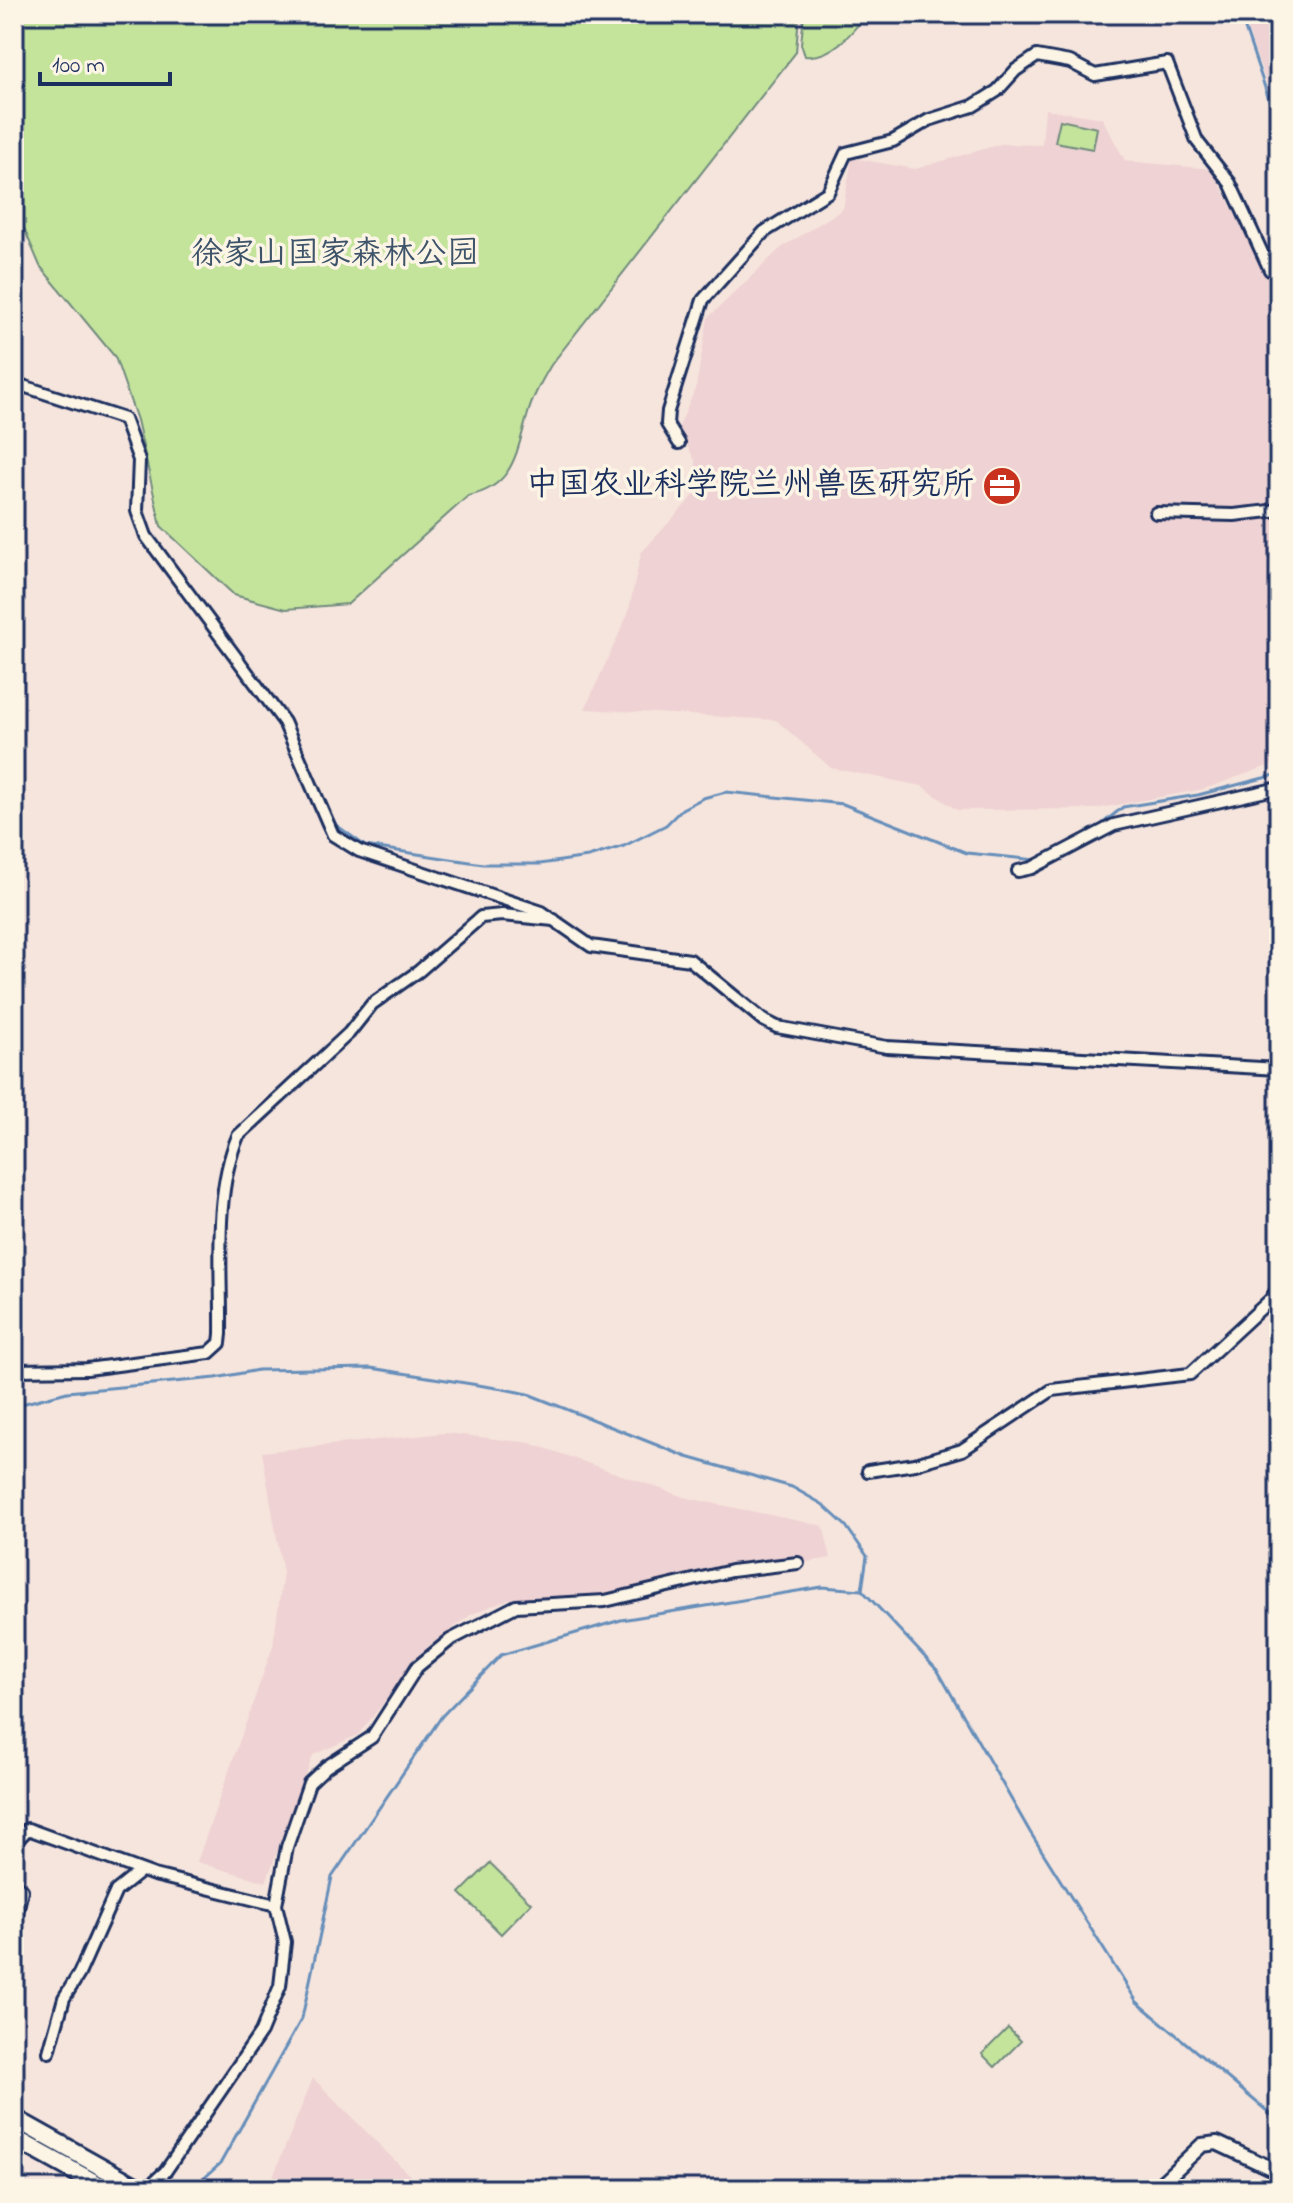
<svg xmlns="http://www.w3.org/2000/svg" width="1293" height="2203" font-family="'Indie Flower','LXGW WenKai TC',sans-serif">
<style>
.built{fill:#efd2d3}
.green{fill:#c4e49c;stroke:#708a7d;stroke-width:2}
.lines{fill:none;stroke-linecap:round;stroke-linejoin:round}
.stream{stroke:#668eba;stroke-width:3}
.minor-casing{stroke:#1b2f5e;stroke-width:16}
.tertiary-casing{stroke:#1b2f5e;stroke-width:18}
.trunk-casing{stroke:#1b2f5e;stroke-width:22}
.minor{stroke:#fcf5e5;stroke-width:10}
.tertiary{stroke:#fcf5e5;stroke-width:12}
.trunk{stroke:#fcf5e5;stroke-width:16}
.labels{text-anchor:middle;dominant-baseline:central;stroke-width:7;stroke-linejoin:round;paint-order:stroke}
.park-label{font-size:32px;fill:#3d536a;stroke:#fcf5e5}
.poi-label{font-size:32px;fill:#1b2f5e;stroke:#fcf5e5;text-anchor:end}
</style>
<rect width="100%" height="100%" fill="#f6e5dd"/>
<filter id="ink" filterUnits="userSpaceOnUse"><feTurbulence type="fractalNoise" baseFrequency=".0125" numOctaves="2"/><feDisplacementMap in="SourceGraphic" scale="16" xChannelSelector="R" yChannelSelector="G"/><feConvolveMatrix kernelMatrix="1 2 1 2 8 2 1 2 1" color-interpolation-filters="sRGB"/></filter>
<g filter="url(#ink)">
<g class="built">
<path d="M1243 14H1279V116L1253 46Z"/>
<path d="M1045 109 1102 118 1125 161 1212 169 1268 278 1279 288V762L1204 789 1095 809 957 810 922 786 831 768 776 720 585 709 628 614 641 553 697 492 696 462 678 429 696 387 708 318 781 248 843 209 852 158 915 169 1001 144 1042 145Z"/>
<path d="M445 1433 530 1443 687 1498 823 1526 831 1558 610 1597 509 1599 472 1614 428 1647 358 1735 313 1755 266 1882 197 1862 273 1646 283 1573 262 1452Z"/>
<path d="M313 2078 423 2189H268Z"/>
</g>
<g class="green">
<path d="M14 14H799L796 52 551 365C541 382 532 398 527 417 516 454 513 487 468 496L348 604 286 609 234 595 161 526 137 420 115 357 40 266 14 205Z"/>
<path d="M804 14H867C852 33 831 59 805 56L801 44Z"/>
<path d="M1060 120 1097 128 1093 149 1055 142Z"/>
<path d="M490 1863 531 1903 501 1934 460 1893Z"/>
<path d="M1008 2028 1021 2041 995 2067 982 2054Z"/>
</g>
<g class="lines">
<g class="stream">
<path d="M1240 14 1279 129"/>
<path d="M292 726 301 749"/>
<path d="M325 804 336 825 365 846 483 864H540L588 857 624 846 666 825 682 809 703 798 726 792 843 804 967 853 1036 860"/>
<path d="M1096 829 1123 807 1198 795 1279 774"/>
<path d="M14 1406 67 1392 216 1378 258 1370 371 1368 503 1389 528 1394 687 1457 792 1487 822 1504 846 1526 867 1556 862 1590"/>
<path d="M192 2189 220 2164 302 2018 332 1877 442 1716 501 1655 621 1620 822 1587 862 1590 938 1671 1030 1832 1137 2002 1279 2121"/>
</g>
<defs>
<g id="minor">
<path d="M14 383 124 419 139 460 137 511 146 536 284 722 333 835 359 851 542 912 591 946 690 960 763 1020 777 1027 887 1047 1279 1069"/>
<path d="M679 443 667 424 668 411 703 300 764 232 828 192 846 153 893 141 929 120 973 106 997 91 1016 70 1037 56 1070 62 1095 75 1167 63 1197 141 1230 183 1270 270 1279 275"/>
<path d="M1156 513 1234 515 1279 510"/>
<path d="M1018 871 1032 868 1114 825 1279 788"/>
<path d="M14 1370 87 1369 209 1353 220 1343 221 1334C222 1270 213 1195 238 1136L349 1033 372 1004 419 971 481 917 502 915 554 920"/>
<path d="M868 1471 915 1464 962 1450 1052 1390 1190 1374 1270 1300 1279 1287"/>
<path d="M14 1843 28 1829 154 1875 276 1905"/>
<path d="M14 1883 22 1890 14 1926"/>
<path d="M49 2052 64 1998 79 1974 116 1891 141 1871"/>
<path d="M146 2189 165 2172 261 2032 280 1986 285 1942 276 1905 287 1847 309 1783 326 1767 372 1737 417 1667 450 1640 516 1606 605 1601 731 1571 798 1563"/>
</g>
<path id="tertiary" d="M1155 2189 1202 2145 1217 2143 1279 2172"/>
<g id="trunk">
<path d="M14 2118 141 2189"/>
<path d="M14 2138 106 2189"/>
</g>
</defs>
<use href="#minor" class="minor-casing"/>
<use href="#tertiary" class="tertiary-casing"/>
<use href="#trunk" class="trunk-casing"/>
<use href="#minor" class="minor"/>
<use href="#tertiary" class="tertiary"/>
<use href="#trunk" class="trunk"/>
</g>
</g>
<defs>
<symbol id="office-disc" viewBox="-11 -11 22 22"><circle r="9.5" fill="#c8321e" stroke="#fcf5e5"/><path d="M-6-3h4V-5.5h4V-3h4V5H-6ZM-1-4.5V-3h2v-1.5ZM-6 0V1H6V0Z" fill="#fff"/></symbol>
</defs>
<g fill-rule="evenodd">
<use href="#office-disc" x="980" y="464" width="44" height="44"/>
</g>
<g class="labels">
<g class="park-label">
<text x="335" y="255">徐家山国家森林公园</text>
</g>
<g class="poi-label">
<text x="974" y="486">中国农业科学院兰州兽医研究所</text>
</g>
</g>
<rect width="1293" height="2203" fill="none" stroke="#fcf5e5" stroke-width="48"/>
<rect x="24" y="24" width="1245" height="2155" fill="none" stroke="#1b2f5e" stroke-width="3" filter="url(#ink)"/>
<path d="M40 72v12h130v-12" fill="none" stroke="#1b2f5e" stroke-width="4"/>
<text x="52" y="72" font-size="24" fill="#1b2f5e" stroke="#fcf5e5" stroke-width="6" paint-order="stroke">100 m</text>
</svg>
